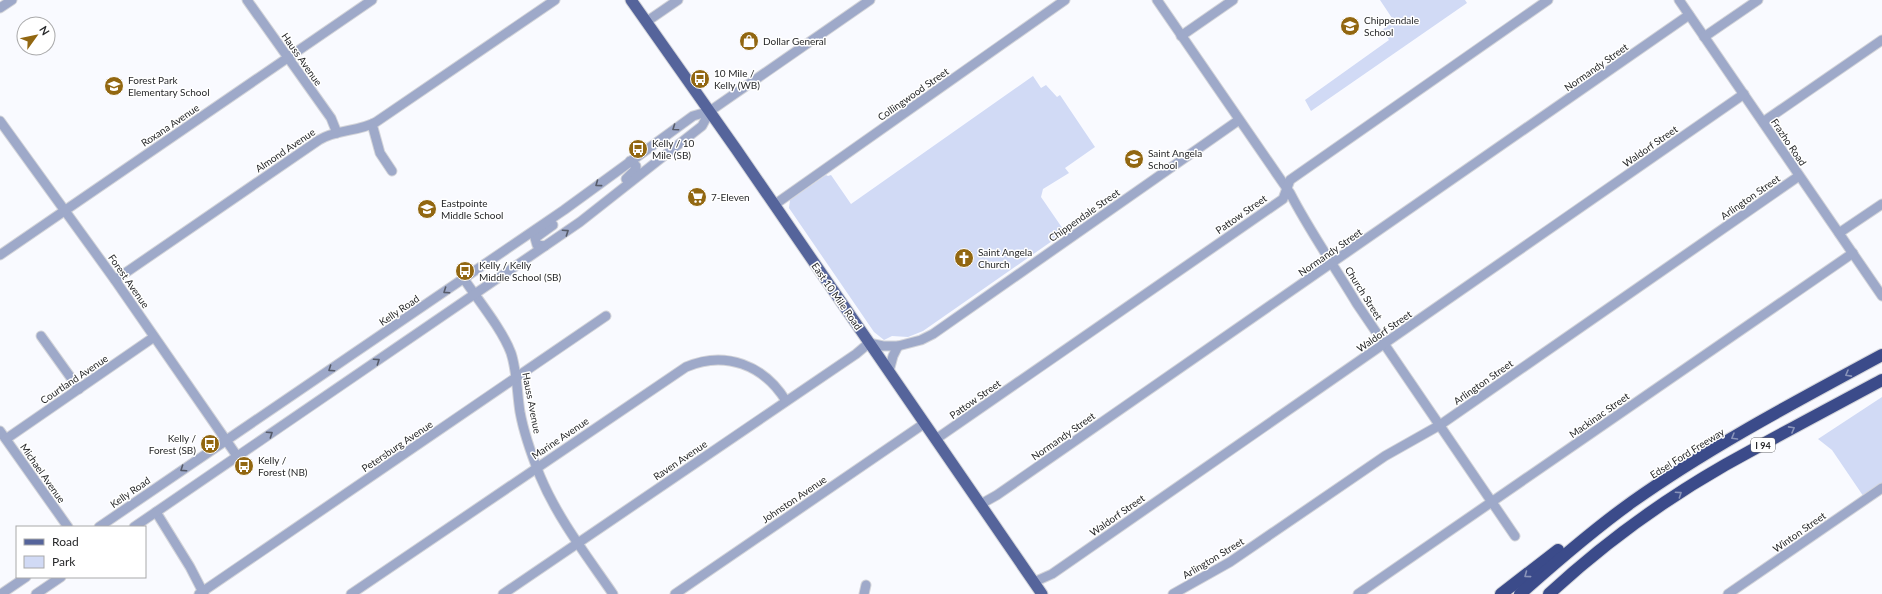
<svg xmlns="http://www.w3.org/2000/svg" width="1882" height="594" font-family="Lato,sans-serif">
<style>
.green{fill:#d1daf5}
.lines{fill:none;stroke-linecap:round;stroke-linejoin:round}
.minor-casing{stroke:#d3d4d9;stroke-width:11}
.major-casing{stroke:#d3d4d9;stroke-width:13}
.highway-casing{stroke:#d3d4d9;stroke-width:14}
.minor{stroke:#9ea9c9;stroke-width:9}
.major{stroke:#55649b;stroke-width:11}
.highway{stroke:#3b4b8a;stroke-width:12}
.oneway{stroke:#575c6a}
.oneway2{stroke:#8993b9}
.labels{text-anchor:middle;dominant-baseline:central;stroke-width:3;stroke-linejoin:round;paint-order:stroke}
.shield{fill:#fff;stroke:#68686a;stroke-width:1}
.shield-label{font-size:9px;font-weight:bold;fill:#27282a}
.poi-label{font-size:10px;fill:#27282a;stroke:#fff;text-anchor:start}
.street-label{font-size:10px;fill:#27282a;stroke:#fff}
</style>
<rect width="100%" height="100%" fill="#f9faff"/>
<g class="green">
<path d="M1380 0H1465L1467 3 1311 111 1305 100 1389 40 1382 30 1394 21Z"/>
<path d="M1033 76 1041 88 1046 85 1057 97 1060 95 1095 147 1065 168 1069 173 1043 189 1041 197 1065 232 923 331 908 337 892 336 884 340 874 332 789 208 790 200 826 175 828 176 831 175 851 204Z"/>
<path d="M1882 397V493L1868 503 1832 450 1818 439Z"/>
</g>
<g class="lines">
<defs>
<g id="minor">
<path d="M247 0 331 118 337 133"/>
<path d="M1157 0 1290 193C1310 232 1335 267 1357 304L1515 536"/>
<path d="M1679 0 1882 296"/>
<path d="M0 8 12 0"/>
<path d="M646 22 678 0"/>
<path d="M1181 36 1233 0"/>
<path d="M1704 37 1758 0"/>
<path d="M0 121 115 280 237 456"/>
<path d="M1763 122 1882 40"/>
<path d="M372 124 380 153 392 171"/>
<path d="M626 179 636 169V166L630 161"/>
<path d="M774 205 1065 0"/>
<path d="M1839 233 1882 204"/>
<path d="M545 246 537 245 535 238 553 225"/>
<path d="M0 255 372 0"/>
<path d="M464 279C478 300 502 329 511 353 517 371 517 393 520 412 524 434 532 456 540 476 558 519 587 556 613 594"/>
<path d="M115 280 319 140C337 129 358 132 376 122L555 0"/>
<path d="M41 336 79 389"/>
<path d="M898 346 921 340 933 334 1239 120"/>
<path d="M0 431 68 527"/>
<path d="M6 439 154 337"/>
<path d="M936 439 1283 199 1290 180 1548 0"/>
<path d="M981 504 997 495 1689 15"/>
<path d="M156 512 190 567 204 594"/>
<path d="M99 527 564 210 693 116 710 111 870 0"/>
<path d="M134 527 580 222 702 126 710 111"/>
<path d="M1034 582 1052 574 1744 94"/>
<path d="M1 594 26 577"/>
<path d="M36 594 61 577"/>
<path d="M199 594 606 316"/>
<path d="M351 594 686 367C725 350 764 365 786 401"/>
<path d="M503 594 856 354 869 343 883 346H898L893 356 889 371"/>
<path d="M675 594 925 423"/>
<path d="M864 594 866 585"/>
<path d="M1173 594 1230 562 1385 456 1440 425 1799 176"/>
<path d="M1358 594 1853 253"/>
<path d="M1728 594 1882 488"/>
</g>
<path id="major" d="M631 0 736 149 1042 594"/>
<g id="highway">
<path d="M1501 594 1558 550"/>
<path d="M1520 594C1556 562 1593 530 1632 502 1711 446 1797 401 1882 355"/>
<path d="M1549 594C1602 545 1662 501 1725 465 1777 436 1830 408 1882 380"/>
</g>
</defs>
<use href="#minor" class="minor-casing"/>
<use href="#major" class="major-casing"/>
<use href="#highway" class="highway-casing"/>
<use href="#minor" class="minor"/>
<use href="#major" class="major"/>
<use href="#highway" class="highway"/>
</g>
<defs><path id="oneway-chevron" d="M-2-3.5L2.5 0L-2 3.5" fill="none" stroke-width="1.6" stroke-linecap="round" stroke-linejoin="round"/></defs>
<g class="oneway">
<use href="#oneway-chevron" transform="translate(675 128) rotate(145)"/>
<use href="#oneway-chevron" transform="translate(598 184) rotate(144)"/>
<use href="#oneway-chevron" transform="translate(566 232) rotate(-34)"/>
<use href="#oneway-chevron" transform="translate(446 291) rotate(146)"/>
<use href="#oneway-chevron" transform="translate(377 361) rotate(-34)"/>
<use href="#oneway-chevron" transform="translate(331 369) rotate(146)"/>
<use href="#oneway-chevron" transform="translate(270 434) rotate(-34)"/>
<use href="#oneway-chevron" transform="translate(183 469) rotate(146)"/>
</g>
<g class="oneway2">
<use href="#oneway-chevron" transform="translate(1848 374) rotate(151)"/>
<use href="#oneway-chevron" transform="translate(1792 429) rotate(-29)"/>
<use href="#oneway-chevron" transform="translate(1734 437) rotate(150)"/>
<use href="#oneway-chevron" transform="translate(1679 494) rotate(-34)"/>
<use href="#oneway-chevron" transform="translate(1527 575) rotate(143)"/>
</g>
<defs>
<symbol id="school-disc" viewBox="-11 -11 22 22"><circle r="9.5" fill="#926711" stroke="#fff"/><path d="M0-5L7-2L0 1L-7-2ZM-4 1L0 2.5L4 1V4Q0 6-4 4Z" fill="#fff"/></symbol>
<symbol id="shop-disc" viewBox="-11 -11 22 22"><circle r="9.5" fill="#926711" stroke="#fff"/><path d="M-5-2.5h2.3a2.7 3.5 0 0 1 5.4 0H5L5.5 6h-11ZM-1.5-2.5h3a1.5 2.3 0 0 0-3 0Z" fill="#fff"/></symbol>
<symbol id="bus-disc" viewBox="-11 -11 22 22"><circle r="9.5" fill="#926711" stroke="#fff"/><path d="M-5-6H5V4H4V6H2V4H-2V6H-4V4H-5ZM-3.5-4V0h7V-4ZM-3.5 1.2v1.5H-2V1.2ZM2 1.2v1.5H3.5V1.2Z" fill="#fff"/></symbol>
<symbol id="supermarket-disc" viewBox="-11 -11 22 22"><circle r="9.5" fill="#926711" stroke="#fff"/><path d="M-6-5.5h2.5l.6 2H6L4.5 2H-2.5L-4.4-4H-6ZM-1.5 3.2a1.3 1.3 0 1 0 .1 0ZM3 3.2a1.3 1.3 0 1 0 .1 0Z" fill="#fff"/></symbol>
<symbol id="church-disc" viewBox="-11 -11 22 22"><circle r="9.5" fill="#926711" stroke="#fff"/><path d="M-1.2-6h2.4v3.5h3.3v2.4h-3.3V6h-2.4V-.1h-3.3v-2.4h3.3Z" fill="#fff"/></symbol>
</defs>
<g fill-rule="evenodd">
<use href="#school-disc" x="1339" y="15" width="22" height="22"/>
<use href="#shop-disc" x="738" y="30" width="22" height="22"/>
<use href="#bus-disc" x="689" y="68" width="22" height="22"/>
<use href="#school-disc" x="103" y="75" width="22" height="22"/>
<use href="#bus-disc" x="627" y="138" width="22" height="22"/>
<use href="#school-disc" x="1123" y="148" width="22" height="22"/>
<use href="#supermarket-disc" x="686" y="186" width="22" height="22"/>
<use href="#school-disc" x="416" y="198" width="22" height="22"/>
<use href="#church-disc" x="953" y="247" width="22" height="22"/>
<use href="#bus-disc" x="454" y="260" width="22" height="22"/>
<use href="#bus-disc" x="199" y="433" width="22" height="22"/>
<use href="#bus-disc" x="233" y="455" width="22" height="22"/>
</g>
<g class="labels">
<rect class="shield" x="1751" y="438" width="24" height="14" rx="3"/>
<g class="shield-label">
<text x="1763" y="445">I 94</text>
</g>
<g class="poi-label">
<text x="1364" y="20">Chippendale<tspan x="1364" dy="12">School</tspan></text>
<text x="763" y="41">Dollar General</text>
<text x="714" y="73">10 Mile /<tspan x="714" dy="12">Kelly (WB)</tspan></text>
<text x="128" y="80">Forest Park<tspan x="128" dy="12">Elementary School</tspan></text>
<text x="652" y="143">Kelly / 10<tspan x="652" dy="12">Mile (SB)</tspan></text>
<text x="1148" y="153">Saint Angela<tspan x="1148" dy="12">School</tspan></text>
<text x="711" y="197">7-Eleven</text>
<text x="441" y="203">Eastpointe<tspan x="441" dy="12">Middle School</tspan></text>
<text x="978" y="252">Saint Angela<tspan x="978" dy="12">Church</tspan></text>
<text x="479" y="265">Kelly / Kelly<tspan x="479" dy="12">Middle School (SB)</tspan></text>
<text x="196" y="438" text-anchor="end">Kelly /<tspan x="196" dy="12">Forest (SB)</tspan></text>
<text x="258" y="460">Kelly /<tspan x="258" dy="12">Forest (NB)</tspan></text>
</g>
<g class="street-label">
<text transform="translate(302 59) rotate(55)">Hauss Avenue</text>
<text transform="translate(1596 67) rotate(-35)">Normandy Street</text>
<text transform="translate(913 94) rotate(-35)">Collingwood Street</text>
<text transform="translate(170 125) rotate(-34)">Roxana Avenue</text>
<text transform="translate(1789 142) rotate(56)">Frazho Road</text>
<text transform="translate(1650 146) rotate(-35)">Waldorf Street</text>
<text transform="translate(285 150) rotate(-34)">Almond Avenue</text>
<text transform="translate(1750 197) rotate(-35)">Arlington Street</text>
<text transform="translate(1241 214) rotate(-35)">Pattow Street</text>
<text transform="translate(1084 215) rotate(-35)">Chippendale Street</text>
<text transform="translate(1330 252) rotate(-35)">Normandy Street</text>
<text transform="translate(129 281) rotate(55)">Forest Avenue</text>
<text transform="translate(1364 293) rotate(58)">Church Street</text>
<text transform="translate(837 296) rotate(55)">East 10 Mile Road</text>
<text transform="translate(399 310) rotate(-34)">Kelly Road</text>
<text transform="translate(1384 331) rotate(-35)">Waldorf Street</text>
<text transform="translate(74 379) rotate(-34)">Courtland Avenue</text>
<text transform="translate(1483 382) rotate(-35)">Arlington Street</text>
<text transform="translate(975 399) rotate(-35)">Pattow Street</text>
<text transform="translate(532 403) rotate(79)">Hauss Avenue</text>
<text transform="translate(1599 415) rotate(-35)">Mackinac Street</text>
<text transform="translate(1063 436) rotate(-35)">Normandy Street</text>
<text transform="translate(560 438) rotate(-34)">Marine Avenue</text>
<text transform="translate(397 446) rotate(-34)">Petersburg Avenue</text>
<text transform="translate(1687 453) rotate(-32)">Edsel Ford Freeway</text>
<text transform="translate(680 460) rotate(-34)">Raven Avenue</text>
<text transform="translate(43 473) rotate(55)">Michael Avenue</text>
<text transform="translate(130 492) rotate(-35)">Kelly Road</text>
<text transform="translate(794 499) rotate(-34)">Johnston Avenue</text>
<text transform="translate(1117 515) rotate(-35)">Waldorf Street</text>
<text transform="translate(1799 532) rotate(-35)">Winton Street</text>
<text transform="translate(1213 558) rotate(-31)">Arlington Street</text>
</g>
</g>
<rect x="16" y="526" width="130" height="52" fill="#ffffff" stroke="#a9a9aa"/>
<rect x="24" y="539" width="20" height="6" fill="#55649b" stroke="#a9a9aa"/>
<text x="52" y="546" font-size="12" fill="#27282a">Road</text>
<rect x="24" y="556" width="20" height="12" fill="#d1daf5" stroke="#a9a9aa"/>
<text x="52" y="566" font-size="12" fill="#27282a">Park</text>
<g transform="translate(36 36) rotate(57)"><circle r="19" fill="#ffffff" stroke="#a9a9aa"/>
<path d="M0-3L7 15L0 10L-7 15Z" fill="#926711"/>
<text y="-6" font-size="11" font-weight="bold" text-anchor="middle" fill="#27282a">N</text>
</g>
</svg>
